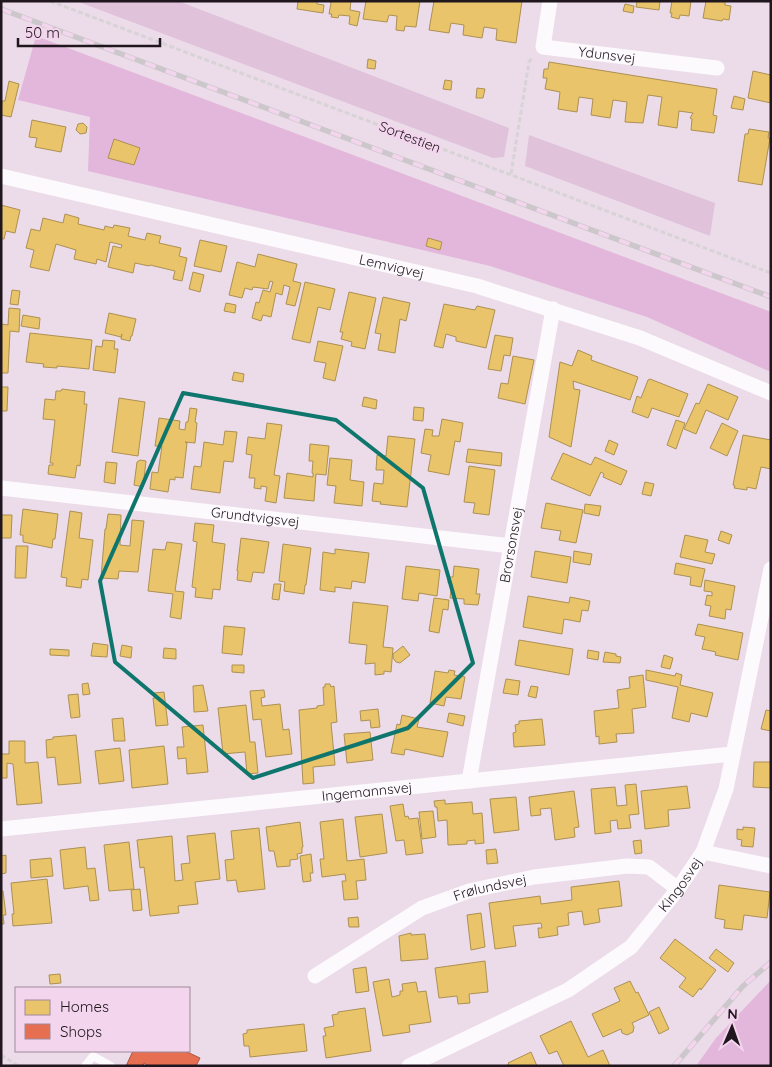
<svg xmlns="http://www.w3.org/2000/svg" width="772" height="1067" font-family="Quicksand,sans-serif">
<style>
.green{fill:#e0c2db}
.forest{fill:#e2b7db}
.homes{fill:#e9c46a;stroke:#ad9053}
.shops{fill:#e76f51;stroke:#ab5442}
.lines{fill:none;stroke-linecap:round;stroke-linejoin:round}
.path{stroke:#d8d3d6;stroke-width:3;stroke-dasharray:5 2.5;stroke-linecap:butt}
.lane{stroke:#fcfafc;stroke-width:8}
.street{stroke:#fcfafc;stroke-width:15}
.rail-casing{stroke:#ccc7ca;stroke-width:5.5}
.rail{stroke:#f3d5ed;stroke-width:4;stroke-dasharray:11;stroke-linecap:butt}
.marked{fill:none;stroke:#0f766e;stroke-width:4;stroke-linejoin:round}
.labels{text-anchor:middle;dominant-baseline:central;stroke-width:5;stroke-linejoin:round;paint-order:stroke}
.street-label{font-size:14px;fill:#20161e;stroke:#f3d5ed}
</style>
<rect width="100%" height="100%" fill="#ecdce9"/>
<g class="green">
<path d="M76 1H178L509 128 504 157 493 158Z"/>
<path d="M529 135 715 203 710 236 525 166Z"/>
</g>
<g class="forest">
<path d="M36 36 771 312V372L647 317 490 266 88 171 90 117 18 100Z"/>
<path d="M771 980V1066H696L716 1038Z"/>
</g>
<g class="homes">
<path d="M298 1H317V4L324 5 323 13 297 9Z"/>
<path d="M329 1H351L350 10 360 12 357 26 349 24 350 16 339 15 338 18 331 17 332 14H329L331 3Z"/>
<path d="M366 1H420L416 27 405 26 404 31 396 30 397 16 389 15 387 22 363 19Z"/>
<path d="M434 1H522L516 43 496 40 497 29 484 27 482 38 463 35 464 25 451 23 449 33 429 30Z"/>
<path d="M637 1H660L659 10 636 7Z"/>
<path d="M672 1H691L689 16 680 15 679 19 671 17 672 13H670Z"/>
<path d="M706 1H725V5L731 6 729 20 723 19 722 21 703 18Z"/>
<path d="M625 4 634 6 633 13 623 11Z"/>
<path d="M368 59 376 61 375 69 367 68Z"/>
<path d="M549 62 717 89 713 115 717 116 714 133 691 130 692 119 690 118 693 113 679 111 677 128 658 125 662 97 648 95 643 123 625 122 627 102 613 100 610 118 591 115 593 99 579 97 577 112 558 109 560 92 545 89 547 78H543L544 69H548Z"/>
<path d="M753 71 771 75V103L748 98Z"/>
<path d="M445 80 452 81 451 90 443 89Z"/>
<path d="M9 81 19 84 11 117 1 115 2 101H5Z"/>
<path d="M477 88 485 89 483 98H476Z"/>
<path d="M734 96 745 99 743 110 731 108Z"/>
<path d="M32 120 66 127 61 152 35 147 37 138 29 137Z"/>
<path d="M83 123 87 127 86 133 80 134 76 130 78 124Z"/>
<path d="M749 129 769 132 768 138H770L762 185 738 181 745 134H748Z"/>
<path d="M114 139 140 148 134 165 108 158Z"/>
<path d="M1 205 20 210 15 233 6 231 4 239H1Z"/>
<path d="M65 214 79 218 78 224 104 230 105 226 113 228 114 225 130 228 128 236 145 240 147 233 161 236 159 243 181 248 179 256 187 258 182 281 173 279 175 271 150 265 149 266 135 263 133 273 108 267 113 246 121 248 122 245 110 242 106 262 97 259 96 264 74 259 76 250 56 244 49 271 30 267 34 250 26 248 31 229 40 231 43 218 63 223Z"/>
<path d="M428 238 442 242 440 250 426 246Z"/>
<path d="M200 240 227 246 221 272 194 266Z"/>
<path d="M258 254 297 264 293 281 301 283 295 306 286 304 290 287 284 285 282 295 276 293 271 317 263 315 261 321 252 318 256 302 259 303 263 290 270 292 273 282 270 281 268 289 253 287 252 290 245 288 242 298 229 295 237 262 255 267Z"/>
<path d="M193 272 204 275 200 292 189 289Z"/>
<path d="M305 282 335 289 330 310 318 307 310 343 292 339Z"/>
<path d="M12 290 20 291 18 305 10 304Z"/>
<path d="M349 292 376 298 365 349 351 346 352 342 341 339 343 332H340Z"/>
<path d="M383 297 410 303 406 321 400 319 395 353 378 350 381 334 375 333Z"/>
<path d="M226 303 236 305 235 313 224 311Z"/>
<path d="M444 304 475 310 477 306 495 310 486 348 456 341V337L446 334 443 348 434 346Z"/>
<path d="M9 308 20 309 19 332 10 331 8 373H1V324L8 325Z"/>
<path d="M109 313 136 319 132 336H131L130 341 121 339 122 334 121 337 105 333Z"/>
<path d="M23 315 40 318 39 329 21 326Z"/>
<path d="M30 333 92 340 89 369 57 366V368L43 367 44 364 26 362Z"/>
<path d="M495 335 513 338 510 356 504 355 501 371 488 369Z"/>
<path d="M103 340 115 341 114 349H118L115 373 93 370 96 346 102 347Z"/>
<path d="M318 341 343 346 335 381 323 378 326 363 314 361Z"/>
<path d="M578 350 592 356 591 360 638 377 630 400 573 381 574 389 580 390 571 447 549 437 560 362 572 366Z"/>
<path d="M513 356 534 360 525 404 498 398 501 383 508 384Z"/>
<path d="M234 372 244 374 243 382 232 380Z"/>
<path d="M650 379 688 394 679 417 652 408 648 418 632 412 637 396 641 398 648 380Z"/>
<path d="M708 384 738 397 728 420 706 410 696 434 684 429 696 403 699 404Z"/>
<path d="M1 387H8L7 411H1Z"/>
<path d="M62 389 85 392 84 404H87L80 466 77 465 75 478 48 474 49 465H53V463H50L55 420 43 419 45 399 55 400 56 391H61Z"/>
<path d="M364 397 377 400 376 409 362 406Z"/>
<path d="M119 398 145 402 138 456 112 452Z"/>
<path d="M414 407 424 408 423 421 413 420Z"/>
<path d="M190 408 197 409 195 422 197 423 195 443 185 442 187 443 183 478 175 477V480L170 479 168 492 150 489 152 472 158 473 162 446H155L159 418 180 421 179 429 185 430 186 422H188Z"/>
<path d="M442 419 463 423 460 442 455 441 449 475 428 471 431 455 421 453 425 429 433 430 432 436H439Z"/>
<path d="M676 420 685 423 676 449 667 445Z"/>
<path d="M267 423 282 425 274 475 280 476 276 503 265 501 267 487 261 486V489L254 488 255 478H249L252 455 246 454 248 437 265 439Z"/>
<path d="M722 423 738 431 727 456 710 448Z"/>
<path d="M225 431 237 432 233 462 224 461 220 493 191 489 194 466 201 467 204 442 223 445Z"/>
<path d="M743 435 771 440V469L761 467 756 489 747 487V490L734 488 735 486 733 485Z"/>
<path d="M388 436 415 439 407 507 380 504 381 502 372 501 374 483 383 484 384 470H376L377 455 386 456Z"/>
<path d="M609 440 618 444 614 455 605 451Z"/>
<path d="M310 444 329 446 326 475 316 474 314 501 284 498 287 473 313 477V473H312L313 461H309Z"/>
<path d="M468 449 502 453 501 466 466 462Z"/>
<path d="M563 453 591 465 595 457 627 471 621 485 603 477 604 474 601 472 590 496 551 479Z"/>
<path d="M330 458 352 460 350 480 364 482 362 506 334 503 336 486 327 485Z"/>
<path d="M140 460 146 461 143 487 134 485 137 462Z"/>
<path d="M106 462 117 463 115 484 104 482Z"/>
<path d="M469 466 495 470 489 515 473 513 475 503 464 502Z"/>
<path d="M645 482 654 484 651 496 642 494Z"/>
<path d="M546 503 583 510 576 543 559 540 561 531 541 528Z"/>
<path d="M585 504 601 506 599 516 584 513Z"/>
<path d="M23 509 58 514 55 539H53L52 548 23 542V535H20Z"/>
<path d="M70 511 82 513 79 538 93 540 88 580 82 579 81 588 66 586 67 578 61 577Z"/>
<path d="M108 514 121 515 120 545 130 546 132 520 144 521 138 572 119 571 118 579 101 578 105 529H106Z"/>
<path d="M1 515H12L11 538H1Z"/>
<path d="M195 523 214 525 212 542 225 544 220 590 213 589 212 599 195 597 196 588 192 587 197 542 193 541Z"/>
<path d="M721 531 732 535 729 544 718 540Z"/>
<path d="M685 535 708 540 705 552 715 554 712 564 680 557Z"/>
<path d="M241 538 269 542 264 573 253 572 251 582 237 580 238 571H237Z"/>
<path d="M167 542 182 544 175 591 184 592 181 619 170 617 173 594 148 591 153 549 165 550Z"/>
<path d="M283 544 311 548 306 585H305L304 594 284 591 285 582 279 581Z"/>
<path d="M16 546H28L26 578H15Z"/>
<path d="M335 549 369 553 365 583 352 581 351 589 335 587V592L320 590 323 552 335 554Z"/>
<path d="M535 551 571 557 567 583 531 577Z"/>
<path d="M574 551 592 554 590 565 573 562Z"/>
<path d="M676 563 705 569 701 587 690 585 691 577 674 574Z"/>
<path d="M406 566 440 570 437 596 419 593 418 601 402 599Z"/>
<path d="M454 566 479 569 476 594H480L478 605 464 604V599L450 598 452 584 448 583 449 577H453Z"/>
<path d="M705 580 735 586 731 610 726 609 725 619 709 616 711 606 705 605 707 595 712 596V592L704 591Z"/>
<path d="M274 584H281L279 600 272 599Z"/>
<path d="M528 596 569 603 570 597 590 601 588 611 582 610 580 622 564 619 562 634 523 627Z"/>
<path d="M434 598 449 600 448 610 443 609 439 633 429 631Z"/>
<path d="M353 602 388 606 383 647 393 648 391 672 384 671V674L375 675V663L365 664 367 645 349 643Z"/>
<path d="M698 624 743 633 738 660 715 655 716 652 702 649 705 637 695 635Z"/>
<path d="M224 626 245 628 242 655 222 653Z"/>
<path d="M519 640 573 649 569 675 515 665Z"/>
<path d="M93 643 108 645 107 657 91 656Z"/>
<path d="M122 645 132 647 131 658 120 656Z"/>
<path d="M403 646 410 655 400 663 396 662 393 658V654Z"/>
<path d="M164 648 176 649V659L163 658Z"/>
<path d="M50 649 69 650V656L50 655Z"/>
<path d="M588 650 599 652 598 660 587 658Z"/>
<path d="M605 652 616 654V656L621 657 620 663 603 662Z"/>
<path d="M664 655 673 658 670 669 661 667Z"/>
<path d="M232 665H244V673L232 672Z"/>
<path d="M449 670 455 671 454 675 465 677 461 699 446 697 444 706 430 703 435 671 448 673Z"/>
<path d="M646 670 675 676 676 673 682 675 680 685 713 693 707 717 691 713 689 722 672 718 678 687 646 680Z"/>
<path d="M643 675 646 707 632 709 634 733 616 734 617 742 599 744V736L596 737 594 711 619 708 617 690 630 688 629 677Z"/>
<path d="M506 679 520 681 518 695 503 693Z"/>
<path d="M88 683 90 694 83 695 82 684Z"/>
<path d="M325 684H330L331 687 334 686 337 722 331 723 335 765 313 767 314 783 303 784 299 710 317 708V706L324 705 323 687H325Z"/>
<path d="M203 685 208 711 194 712 193 686Z"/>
<path d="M531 686 538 687 536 698 528 696Z"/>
<path d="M264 690 265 697 261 698 262 706 280 704 283 730 289 729 292 754 266 757 261 719 253 720 250 691Z"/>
<path d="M164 692 168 725 156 726 153 698H155L154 693Z"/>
<path d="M78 694 80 717 71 718 68 695Z"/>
<path d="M246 705 250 742H255L258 773 247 774 245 752 223 754 218 708Z"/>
<path d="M378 709 380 727 371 728 370 720 361 721 360 711Z"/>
<path d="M766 710 771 711V731L761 729Z"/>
<path d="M449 713 465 716 463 726 447 722Z"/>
<path d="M402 715 419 719 417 727 448 732 443 757 405 749 404 755 391 753 397 724 400 725Z"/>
<path d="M123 718 125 741H114L112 719Z"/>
<path d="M542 719 545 745 514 747 513 733 516 732 515 725 519 724V721Z"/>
<path d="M203 725 208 772 187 774 186 758 178 759 177 747H184L182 727Z"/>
<path d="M370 732 373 760 347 763 344 734Z"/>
<path d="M76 735 81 783 58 785 55 757 47 758 46 740 53 739V737Z"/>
<path d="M9 741H25V763L38 762 42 803 17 805 13 764 7 763V778H1V754H9Z"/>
<path d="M164 746 168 784 132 788 129 750Z"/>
<path d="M120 748 124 781 99 784 95 751Z"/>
<path d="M754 762H771V788L753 787Z"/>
<path d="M636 784 639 814 629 815 631 828 618 829 617 820 610 821 611 832 595 834 591 789 615 787 617 806 627 805 625 785Z"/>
<path d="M687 786 690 808 668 810 669 826 645 829 641 791Z"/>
<path d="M574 791 579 827 574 828 575 837 555 840 551 808 540 809 541 815 531 816 529 797Z"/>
<path d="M516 797 519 830 494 833 490 799Z"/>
<path d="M445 800V804L472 802 473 814 482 813 484 843 475 844V840L467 841V844L448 845 447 820 438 821 437 807H435L434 801Z"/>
<path d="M403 804 405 817 408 816 409 819 418 818 423 853 406 855 404 840 396 841 390 806Z"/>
<path d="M433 811 436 837 422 839 419 812Z"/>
<path d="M382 814 387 853 360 857 355 817Z"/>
<path d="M343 819 347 861 364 859 366 880 356 881 358 899 344 900 342 881H346L345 874 322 877 320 859H324L320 822Z"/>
<path d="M300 822 303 847H302V853L297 854 298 859 290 860V866L277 867 274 851H269L266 827Z"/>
<path d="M743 827 755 828 753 847 741 846 742 840 737 839V829L743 830Z"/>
<path d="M259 828 265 889 238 892 236 880 227 881 225 860 234 859 231 831Z"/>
<path d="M215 833 220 879 195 882 198 904 178 906 179 913 150 916 144 867 140 868 137 840 172 836 175 881 183 880 181 864 190 863 187 836Z"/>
<path d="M641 840 642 853 635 854 633 841Z"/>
<path d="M129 842 134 889 109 891 104 845Z"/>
<path d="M85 847 87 869 95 868 99 900 90 901 88 886 64 889 60 850Z"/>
<path d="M496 849 498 863 487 864 486 850Z"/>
<path d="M311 854 313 873H310L311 881 303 882 300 856Z"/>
<path d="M6 855V873L1 874V856Z"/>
<path d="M51 858 53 876 31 878 30 860Z"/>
<path d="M47 879 52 923 13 926 12 914H14L11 883Z"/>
<path d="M619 881 622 906 598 909 600 922 584 925 582 911 568 913 569 925 557 927 558 935 539 938 538 928H542L541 923 513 926 516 946 495 949 489 903 540 896 541 904 572 900 571 887Z"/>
<path d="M719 885 770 892 767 918 744 915 742 930 724 928 725 920 715 918Z"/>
<path d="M140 889 142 910 133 911 131 890Z"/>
<path d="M1 891H3L6 915H3L4 924H1Z"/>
<path d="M481 913 485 947 471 950 467 915Z"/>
<path d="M358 917 359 927H349L348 918Z"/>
<path d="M411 933V935L425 934 428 959 401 961 399 936Z"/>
<path d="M675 939 716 970 701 990 700 988 693 997 679 987 686 978 660 958Z"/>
<path d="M716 949 734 963 728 972 709 958Z"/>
<path d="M485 961 488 992 469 994 470 1003 458 1004 457 996 439 998 435 968Z"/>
<path d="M366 967 369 991 356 993 353 969Z"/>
<path d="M60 974 61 983 50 984 49 975Z"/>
<path d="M389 979 392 997 400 995V991H403L402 984 416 982 418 992 426 991 431 1022 409 1025 410 1032 383 1036 373 982Z"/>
<path d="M630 981 636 993 638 992 649 1015 632 1023 634 1027 633 1032 627 1035 622 1033 621 1029 603 1037 592 1014 620 1001 614 988Z"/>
<path d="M659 1007 669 1029 659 1034 649 1012Z"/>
<path d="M365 1008 371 1051 326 1058 323 1036H326L324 1028 334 1026 332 1015 338 1014V1012Z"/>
<path d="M571 1021 588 1057 603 1050 610 1066H564L557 1051 549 1054 540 1036Z"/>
<path d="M304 1024 307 1051 250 1057 249 1046H244L243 1034 247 1033V1030Z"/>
<path d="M531 1052 537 1066H506L509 1064 508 1063Z"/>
</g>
<path class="shops" d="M133 1051H185L200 1058 196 1066H149L144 1063 143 1066H126Z"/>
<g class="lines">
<g class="path">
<path d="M50 1 771 273"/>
<path d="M763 1 771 3"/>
<path d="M511 174 529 62 532 58"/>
<path d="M1 1055 19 1066"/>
</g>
<path class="lane" d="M85 1066 93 1056 111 1066"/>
<g class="street">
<path id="s1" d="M550 1 543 47 717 68"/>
<path id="s2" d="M1 176 477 286 640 338 771 393"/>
<path id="s3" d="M1 488 511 546"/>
<path id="s4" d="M469 781 553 309"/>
<path id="s5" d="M1 829 732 754"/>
<path d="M703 852 771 866"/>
<path id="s6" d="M315 976 422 908 469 891 534 877 627 866 649 867 678 889"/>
<path id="s7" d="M409 1066 568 990 631 947 678 889 703 852 726 789 771 569"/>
</g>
<defs>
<g id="rail">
<path d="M1 9 771 297"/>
<path d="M674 1066 743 986 771 962"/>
</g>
</defs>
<use href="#rail" class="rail-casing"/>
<use href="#rail" class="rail"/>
</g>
<path class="marked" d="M183 393 336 420 423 488 473 663 408 728 253 778 115 662 100 581Z"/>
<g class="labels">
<g class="street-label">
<text stroke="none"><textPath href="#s1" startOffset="111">Ydunsvej</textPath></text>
<text transform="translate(410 137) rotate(21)">Sortestien</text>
<text stroke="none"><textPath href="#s2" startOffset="401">Lemvigvej</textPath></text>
<text stroke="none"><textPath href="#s3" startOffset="256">Grundtvigsvej</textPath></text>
<text stroke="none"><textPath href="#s4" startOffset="240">Brorsonsvej</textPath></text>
<text stroke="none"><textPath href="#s5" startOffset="368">Ingemannsvej</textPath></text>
<text stroke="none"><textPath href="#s7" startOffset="332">Kingosvej</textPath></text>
<text stroke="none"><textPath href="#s6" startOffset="198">Frølundsvej</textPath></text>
</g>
</g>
<rect width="772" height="1067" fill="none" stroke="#20161e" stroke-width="5"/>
<rect x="15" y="987" width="175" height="65" fill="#f3d5ed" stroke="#9f899a"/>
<rect x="25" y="1000" width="25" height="15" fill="#e9c46a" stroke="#9f899a"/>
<text x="60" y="1012" font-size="15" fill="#20161e">Homes</text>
<rect x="25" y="1024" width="25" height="15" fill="#e76f51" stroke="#9f899a"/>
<text x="60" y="1037" font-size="15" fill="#20161e">Shops</text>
<g transform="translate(732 1027) rotate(2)" stroke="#f3d5ed" stroke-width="4" paint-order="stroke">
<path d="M0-4L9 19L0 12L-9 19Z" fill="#20161e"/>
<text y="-8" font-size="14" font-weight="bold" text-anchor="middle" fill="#20161e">N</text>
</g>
<path d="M18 38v8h142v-8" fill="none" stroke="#20161e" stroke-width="2.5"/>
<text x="25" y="38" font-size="15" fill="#20161e" stroke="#f3d5ed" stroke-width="4" paint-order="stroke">50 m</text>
</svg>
